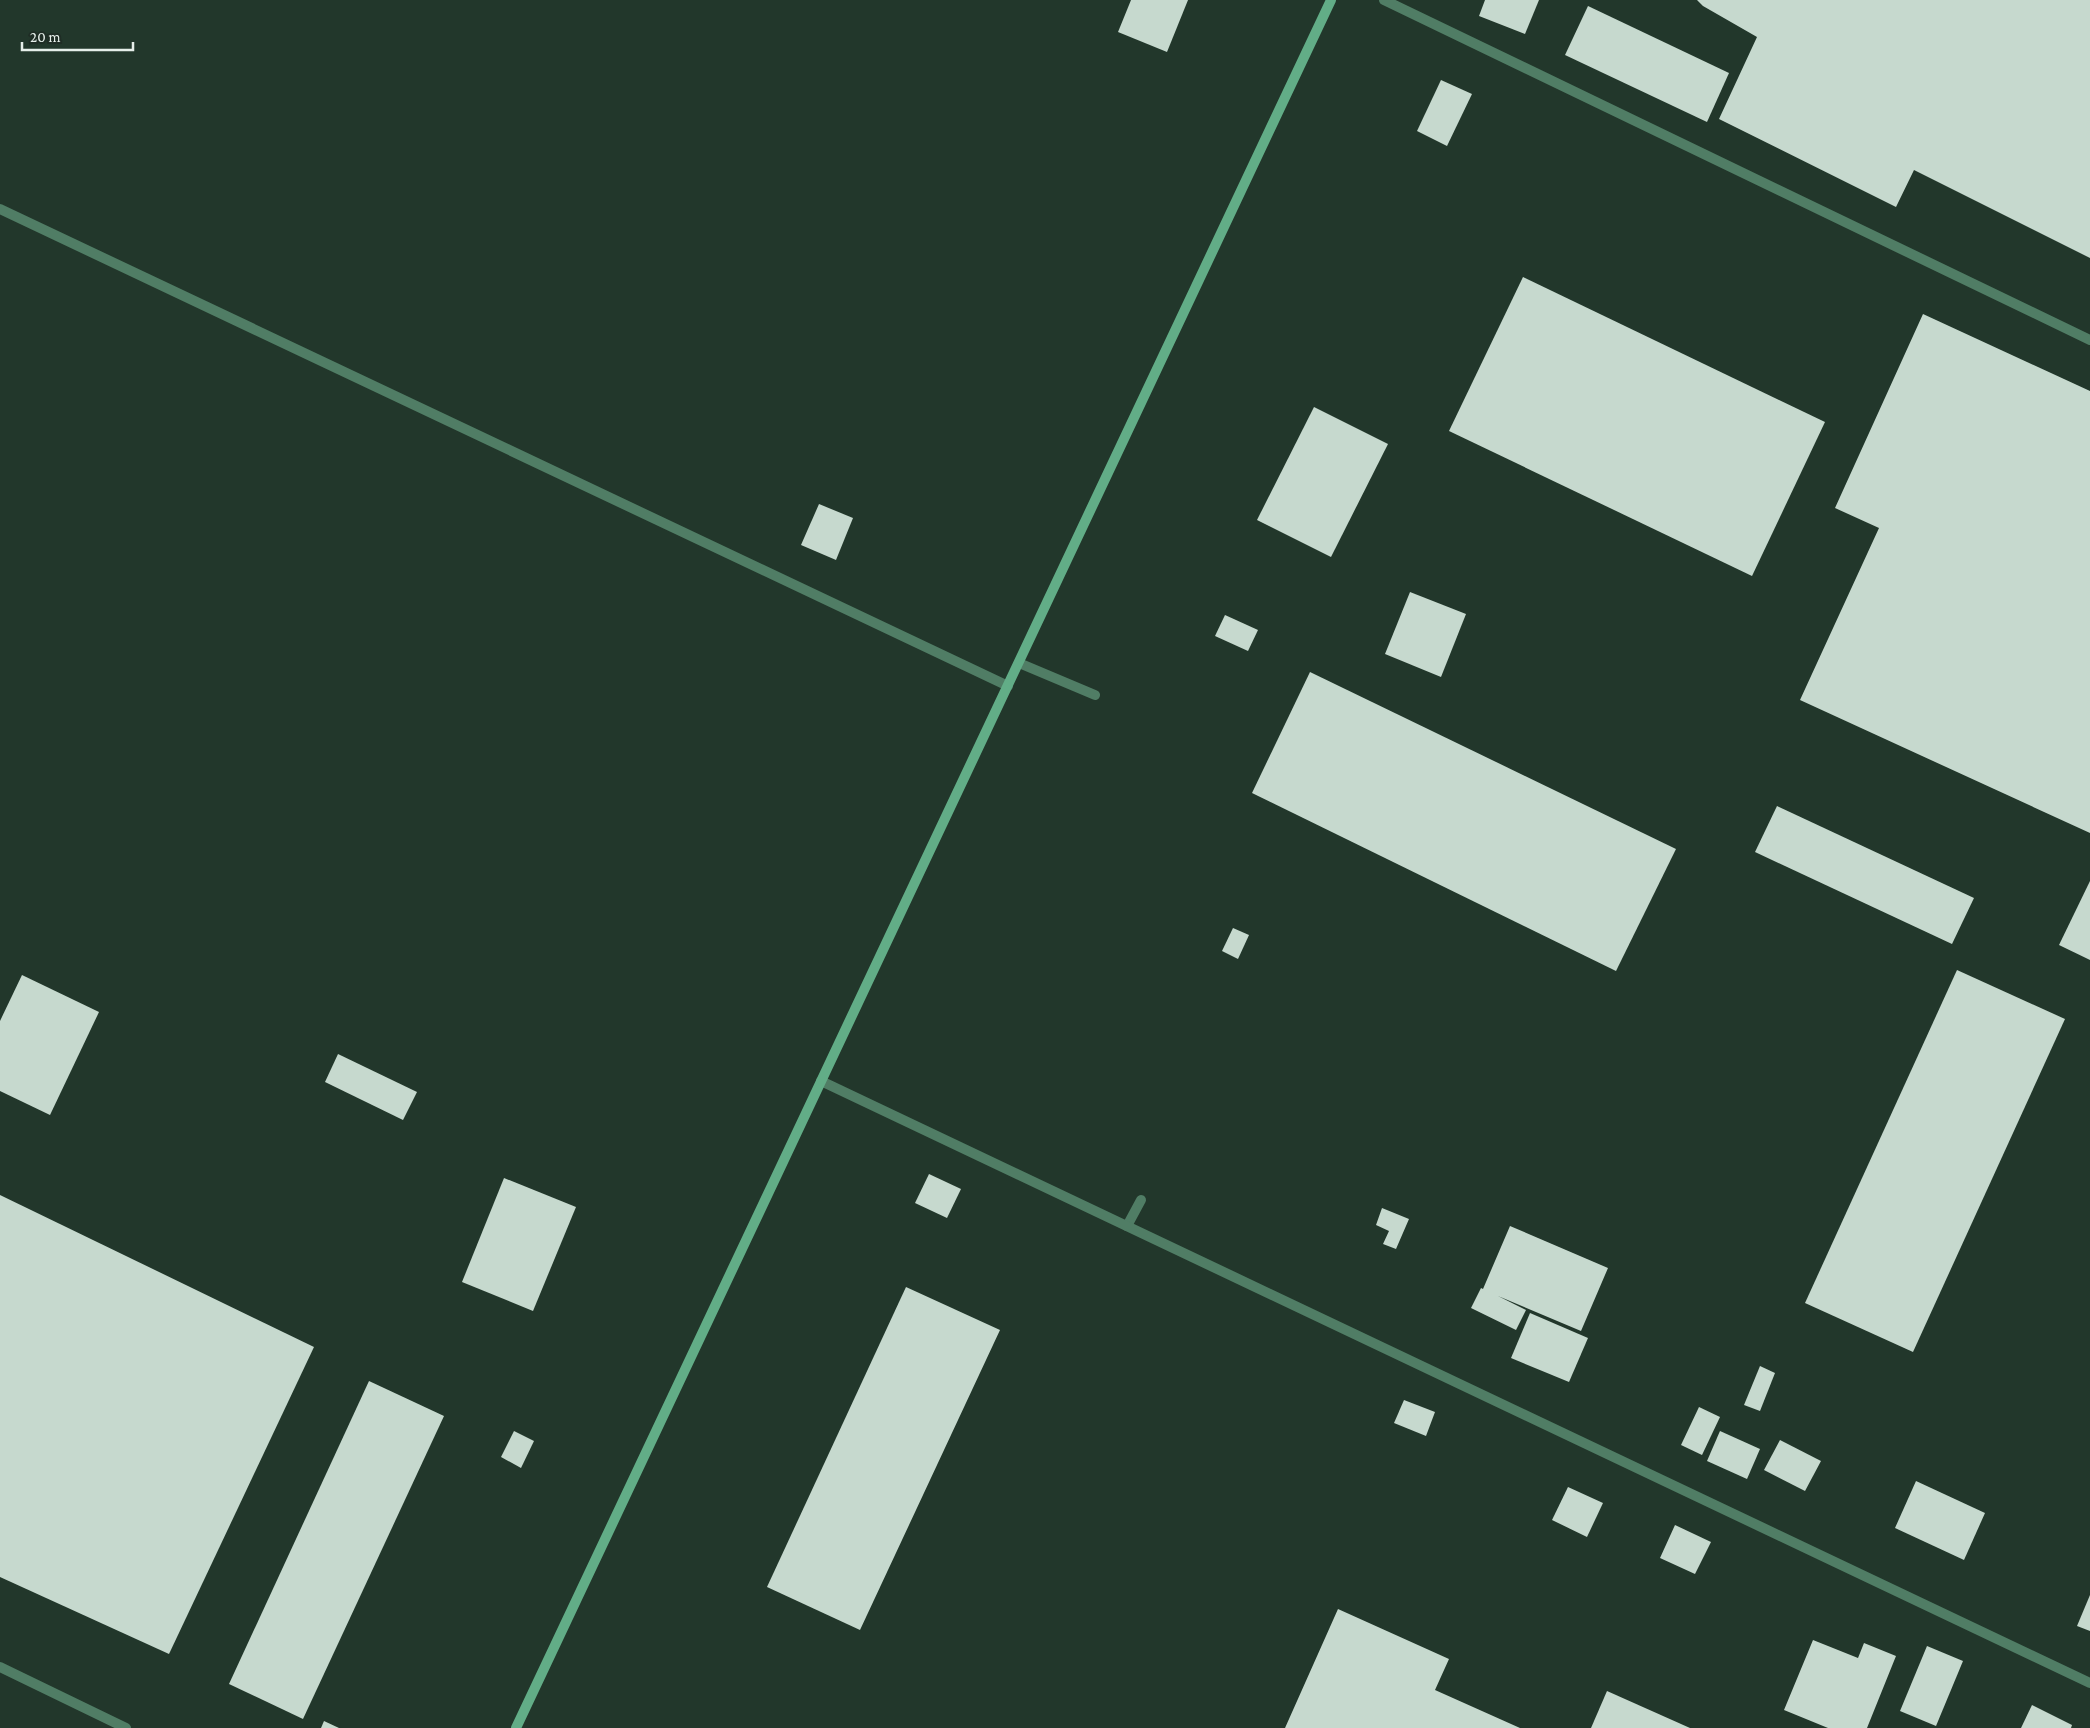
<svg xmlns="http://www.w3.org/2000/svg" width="2090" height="1728" font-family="'Crimson Pro',serif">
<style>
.built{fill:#22372b}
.building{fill:#c6d9ce}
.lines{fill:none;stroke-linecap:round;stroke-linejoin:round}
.service{stroke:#507d65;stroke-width:10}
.tertiary{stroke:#507d65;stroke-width:10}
.secondary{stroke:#62ad87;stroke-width:10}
</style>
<rect width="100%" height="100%" fill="#1f2d25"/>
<rect class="built" x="0" y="0" width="2090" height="1728"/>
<g class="building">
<path d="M1131 0H1188L1167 52 1118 32Z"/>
<path d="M1485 0H1539L1525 34 1479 16Z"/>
<path d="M1697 0H2090V258L1914 170 1896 207 1719 119 1757 37 1703 6Z"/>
<path d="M1588 6 1729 73 1707 122 1565 55Z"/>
<path d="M1441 80 1472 94 1447 146 1417 131Z"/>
<path d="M1523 277 1825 422 1752 576 1449 431Z"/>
<path d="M1923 314 2090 391V833L1800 700 1879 528 1835 508Z"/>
<path d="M1314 407 1388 444 1331 557 1257 520Z"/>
<path d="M819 504 853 518 836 560 801 545Z"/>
<path d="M1410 592 1466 614 1441 677 1385 654Z"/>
<path d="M1225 615 1258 630 1248 651 1215 636Z"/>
<path d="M1310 672 1676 849 1616 971 1252 793Z"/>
<path d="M1777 806 1974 898 1952 944 1755 852Z"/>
<path d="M2090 881V960L2059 945Z"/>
<path d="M1233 928 1249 935 1238 959 1222 951Z"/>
<path d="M1957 970 2065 1019 1913 1352 1805 1303Z"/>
<path d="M22 975 99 1012 50 1115 0 1091V1021Z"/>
<path d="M338 1054 417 1092 403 1120 325 1082Z"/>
<path d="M929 1174 961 1189 947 1218 915 1203Z"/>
<path d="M504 1178 576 1207 533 1311 462 1282Z"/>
<path d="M0 1195 314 1347 169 1654 0 1577Z"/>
<path d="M1382 1208 1409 1219 1396 1249 1383 1244 1389 1231 1376 1225Z"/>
<path d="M1510 1226 1608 1268 1581 1331 1498 1296 1526 1310 1516 1330 1471 1308 1481 1288 1483 1289Z"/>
<path d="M906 1287 1000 1330 860 1630 767 1587Z"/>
<path d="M1530 1313 1588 1338 1569 1382 1511 1358Z"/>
<path d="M1760 1366 1775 1373 1760 1411 1744 1405Z"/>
<path d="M369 1381 444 1416 303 1719 229 1684Z"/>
<path d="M1404 1400 1435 1412 1426 1436 1394 1423Z"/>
<path d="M1699 1407 1720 1417 1702 1455 1681 1445Z"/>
<path d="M514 1431 534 1441 521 1468 501 1457Z"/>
<path d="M1720 1431 1760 1449 1747 1479 1707 1461Z"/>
<path d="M1780 1440 1821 1461 1805 1491 1764 1470Z"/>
<path d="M1916 1481 1985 1513 1964 1560 1895 1528Z"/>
<path d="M1568 1487 1603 1503 1587 1537 1552 1520Z"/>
<path d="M1675 1525 1711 1542 1695 1574 1660 1558Z"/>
<path d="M2090 1595V1631L2077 1626Z"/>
<path d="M1338 1609 1449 1659 1435 1690 1520 1728H1285Z"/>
<path d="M1813 1640 1858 1658 1864 1643 1896 1656 1867 1728H1828L1784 1710Z"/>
<path d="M1927 1646 1963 1661 1936 1726 1900 1711Z"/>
<path d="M1607 1691 1690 1728H1591Z"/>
<path d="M2032 1705 2072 1725 2071 1728H2021Z"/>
<path d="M324 1721 339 1728H321Z"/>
</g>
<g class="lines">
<g class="service">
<path d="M0 209 1008 686"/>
<path d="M1019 663 1095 695"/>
<path d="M1127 1226 1141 1200"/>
<path d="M0 1667 126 1728"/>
</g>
<g class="tertiary">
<path d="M1384 0 2090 340"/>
<path d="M821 1081 2090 1683"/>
</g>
<path class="secondary" d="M516 1728 1331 0"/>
</g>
<path d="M22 42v8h111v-8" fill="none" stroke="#e6efea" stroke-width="2.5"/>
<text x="30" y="42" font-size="15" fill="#e6efea" stroke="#1f2d25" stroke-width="4" paint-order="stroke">20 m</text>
</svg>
